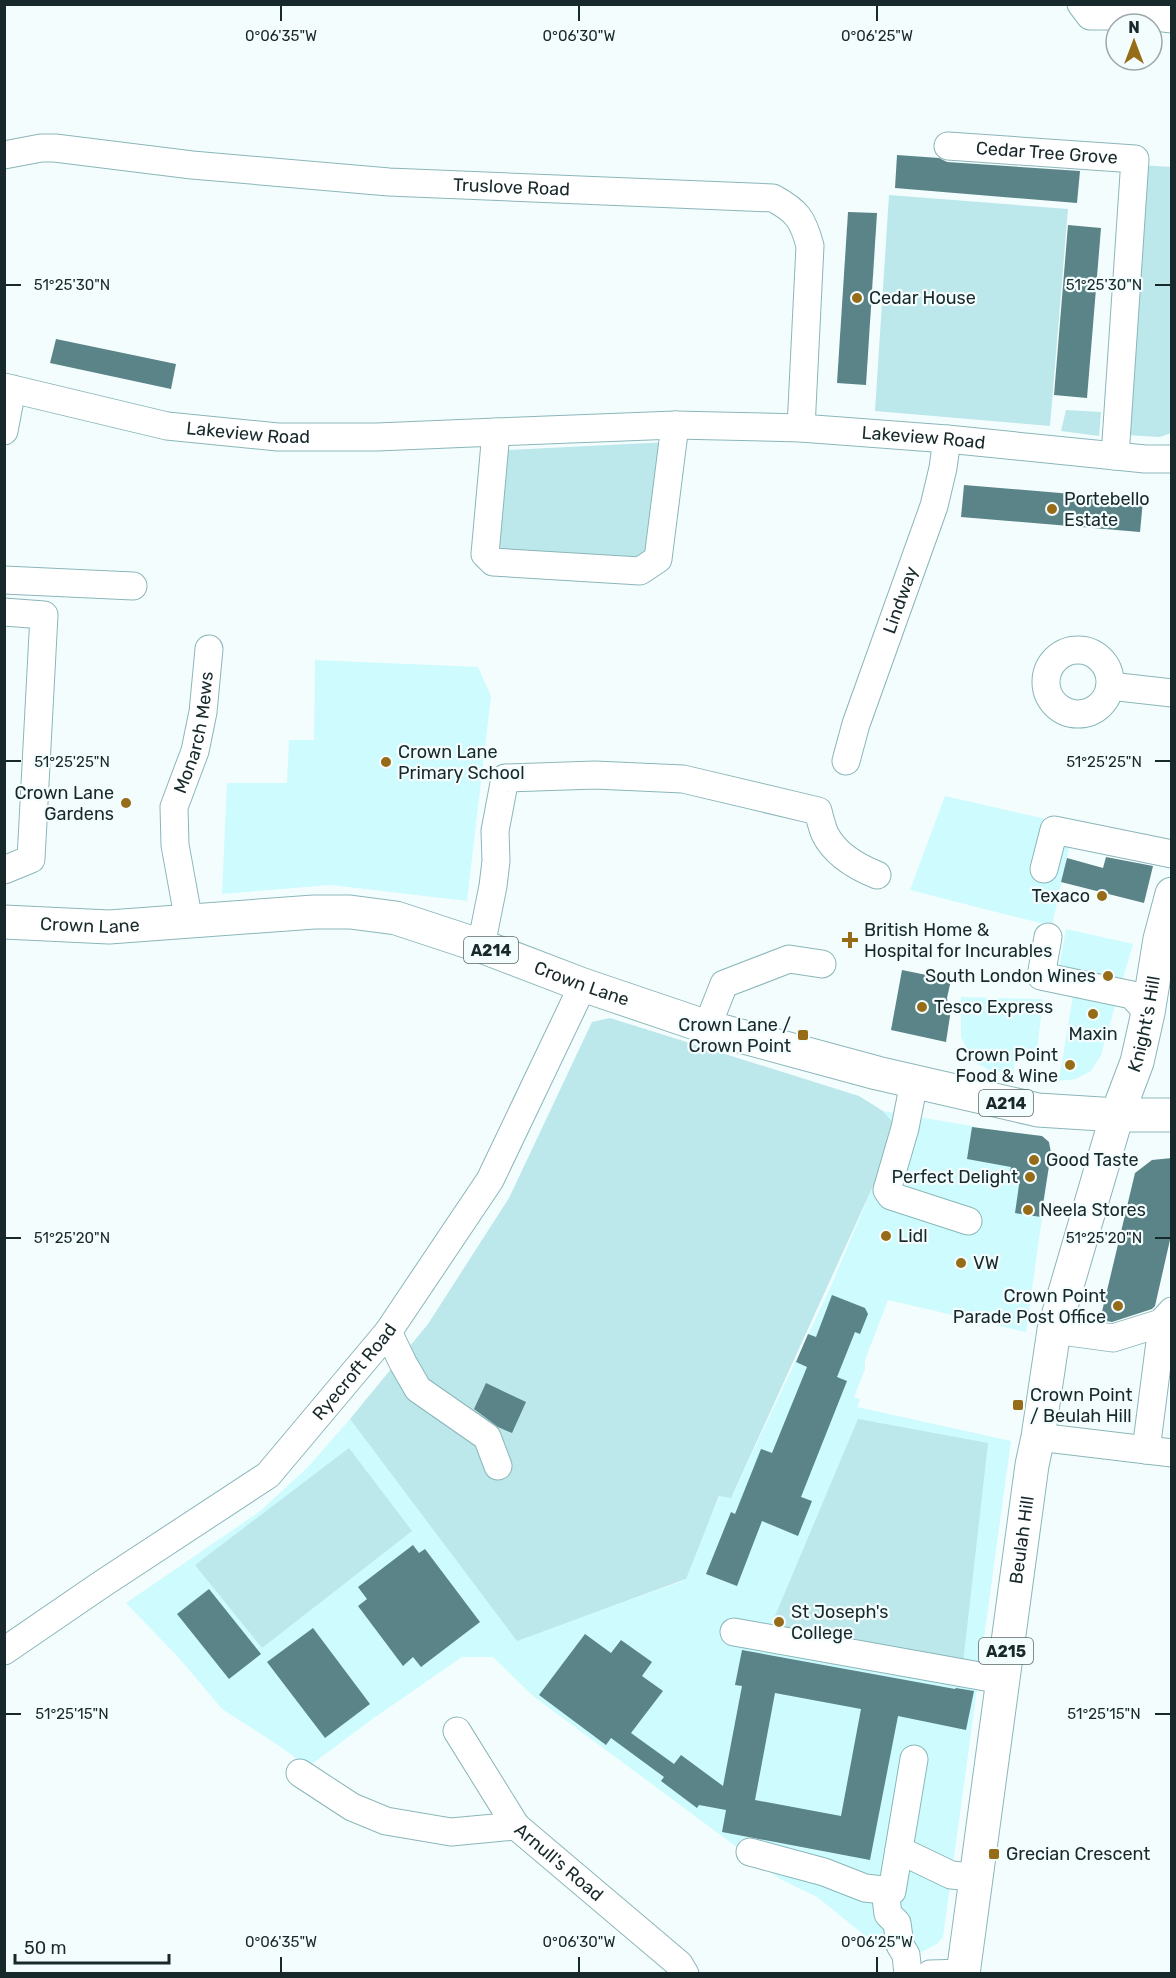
<svg xmlns="http://www.w3.org/2000/svg" width="1176" height="1978" font-family="Rubik,sans-serif">
<style>
.built{fill:#cefbfe}
.green{fill:#bce7eb}
.building{fill:#5a8487;fill-rule:evenodd}
.lines{fill:none;stroke-linecap:round;stroke-linejoin:round}
.minor-casing{stroke:#8ab6b9;stroke-width:29}
.major-casing{stroke:#8ab6b9;stroke-width:35}
.minor{stroke:#fff;stroke-width:27}
.major{stroke:#fff;stroke-width:33}
.ticks{fill:none;stroke:#18292b;stroke-width:2}
.poi-dot{fill:#976c19;stroke:#f4fdfe;stroke-width:2}
.labels{text-anchor:middle;dominant-baseline:central;stroke-width:4.5;stroke-linejoin:round;paint-order:stroke}
.shield{fill:#f4fdfe;stroke:#5a696a;stroke-width:1.5}
.shield-label{font-size:16px;font-weight:bold;fill:#18292b}
.street-label{font-size:18px;fill:#18292b;stroke:#f4fdfe}
.poi-label{font-size:18px;fill:#18292b;stroke:#f4fdfe;text-anchor:start}
.ticks-label{font-size:15px;text-anchor:middle;fill:#18292b;stroke:#f4fdfe;stroke-width:4.5;stroke-linejoin:round;paint-order:stroke}
</style>
<rect width="100%" height="100%" fill="#f4fdfe"/>
<g class="built">
<path d="M315 660 478 667 491 696 467 901 331 885 222 894 227 783H287L289 740H314Z"/>
<path d="M945 796 1159 845 1071 839 1052 926 910 890Z"/>
<path d="M1066 929 1133 944 1101 1055 1091 1071 1076 1079 1059 1081 1076 977 1058 973Z"/>
<path d="M961 997 1043 999 1037 1050H1016L1013 1075 989 1070 973 1061 961 1037Z"/>
<path d="M883 1111 972 1126 1051 1153 1026 1332 888 1300 865 1360V1369L854 1397 860 1399 857 1407 1011 1441 943 1937 937 1944 910 1958 900 1960 863 1934 817 1897 780 1879 533 1696 493 1657H462L371 1720 308 1767 278 1745 222 1709 179 1658 126 1603 259 1512 307 1468 350 1419 517 1640 683 1581 720 1496 731 1498 831 1286 874 1184 895 1125Z"/>
</g>
<g class="green">
<path d="M1142 165 1171 167V433L1160 437 1126 435Z"/>
<path d="M889 195 1068 209 1050 426 875 411Z"/>
<path d="M1066 410 1101 412 1099 436 1061 431Z"/>
<path d="M668 442 649 553 636 562 502 549 498 544 506 450Z"/>
<path d="M610 1018 859 1096 883 1111 895 1125 874 1184 731 1498 719 1496 686 1579 517 1641 350 1419 428 1324 509 1198 592 1022Z"/>
<path d="M858 1419 988 1443 963 1663 770 1628Z"/>
<path d="M349 1448 412 1531 262 1648 195 1565Z"/>
</g>
<g class="building">
<path d="M897 155 939 158 947 162 1080 171 1077 203 895 188Z"/>
<path d="M848 212 877 213 866 385 837 383Z"/>
<path d="M1068 225 1101 228 1087 398 1054 395Z"/>
<path d="M56 339 176 364 171 389 50 363Z"/>
<path d="M964 485 1143 500 1140 532 961 517Z"/>
<path d="M1106 857 1153 866 1144 903 1061 882 1067 858 1103 868Z"/>
<path d="M902 970 951 980 947 998 950 1016 946 1042 891 1030Z"/>
<path d="M972 1127 1042 1136 1049 1142 1051 1153 1041 1217 1015 1213 1019 1185 1008 1183 1011 1167 967 1159Z"/>
<path d="M1172 1158V1231L1155 1306 1152 1309 1112 1322 1100 1320 1135 1173 1152 1160Z"/>
<path d="M832 1295 865 1308 868 1314 860 1334 855 1332 837 1377 847 1381 801 1497 812 1501 798 1536 762 1521 737 1586 706 1574 731 1512 735 1514 761 1449 772 1453 807 1367 796 1362 808 1334 816 1337Z"/>
<path d="M486 1383 526 1402 512 1433 498 1427 474 1409Z"/>
<path d="M413 1545 419 1553 425 1549 480 1622 421 1667 413 1657 403 1666 358 1606 367 1599 358 1587Z"/>
<path d="M209 1589 261 1654 229 1679 177 1614Z"/>
<path d="M313 1628 370 1704 325 1738 267 1662Z"/>
<path d="M585 1634 611 1653 621 1640 652 1662 642 1676 663 1691 631 1733 674 1764 681 1755 723 1786 742 1686 735 1685 742 1650 955 1689 956 1688 974 1691 966 1730 898 1716 870 1860 722 1832 726 1810 699 1805 697 1808 661 1781 664 1777 611 1738 606 1745 539 1695ZM775 1693 861 1709 841 1816 755 1800Z"/>
</g>
<g class="lines">
<defs>
<g id="minor">
<path d="M1081 4 1090 16H1147L1172 19"/>
<path id="s1" d="M948 146 1135 159 1115 456"/>
<path id="s2" d="M4 155 41 148H55L192 165 389 182 773 198C797 211 803 219 810 246L801 428"/>
<path id="s3" d="M4 387 167 426 278 437H377L496 432 485 554 493 562 640 571 658 559 675 425"/>
<path d="M4 431 12 389"/>
<path id="s4" d="M496 432 675 425 801 428 947 439 1145 459H1172"/>
<path d="M4 580 133 586"/>
<path d="M4 612 44 615 31 859 4 870"/>
<circle cx="1078" cy="682" r="32"/>
<path d="M1110 686 1172 693"/>
<path id="s5" d="M846 761 856 724 934 506 943 468 947 439"/>
<path d="M1044 869 1054 830 1172 854"/>
<path id="s6" d="M189 922 175 845 174 807 195 751 203 712 209 649"/>
<path d="M1048 937 1041 976 1132 995 1148 1013"/>
<path d="M481 946 493 886 496 861 495 831 505 778 595 775 683 779 818 811C820 819 822 827 825 834 835 854 857 867 877 875"/>
<path d="M707 1027 724 984 789 959 822 964"/>
<path d="M914 1082 905 1128 887 1190 891 1196 968 1221"/>
<path d="M1054 1330 1113 1338 1161 1323 1172 1311"/>
<path d="M388 1332 403 1363 418 1389 487 1437 498 1466"/>
<path d="M1038 1437 1172 1453"/>
<path d="M1146 1450 1161 1334"/>
<path d="M734 1632 1002 1680"/>
<path id="s7" d="M4 1651 102 1584 268 1475 388 1332 490 1180 583 985"/>
<path id="s8" d="M457 1731 516 1826 679 1964 685 1974"/>
<path d="M300 1773 352 1807 386 1821 451 1832 516 1826"/>
<path d="M899 1850 951 1875 974 1877"/>
<path d="M750 1852 824 1872 865 1888 892 1891 914 1759"/>
<path d="M885 1890 888 1914 897 1923 900 1945 906 1955 908 1974"/>
<path d="M930 1974 963 1973"/>
</g>
<g id="major">
<path id="s9" d="M4 922 109 927 314 912H350L396 918 481 946 583 985 707 1027 877 1073 1038 1110 1117 1115H1172"/>
<path id="s10" d="M963 1974 1032 1465 1038 1437 1054 1330 1117 1115 1137 1062 1148 1013 1160 939 1172 894"/>
</g>
</defs>
<use href="#minor" class="minor-casing"/>
<use href="#major" class="major-casing"/>
<use href="#minor" class="minor"/>
<use href="#major" class="major"/>
</g>
<path class="ticks" d="M281 6V21M579 6V21M877 6V21M6 285H21M1155 285H1170M6 761H21M1155 761H1170M6 1238H21M1155 1238H1170M6 1714H21M1155 1714H1170M281 1957V1972M579 1957V1972M877 1957V1972"/>
<g class="poi-dot">
<circle cx="857" cy="298" r="6"/>
<circle cx="1052" cy="509" r="6"/>
<circle cx="386" cy="762" r="6"/>
<circle cx="126" cy="803" r="6"/>
<circle cx="1102" cy="896" r="6"/>
<path d="M847 931h6v6h6v6h-6v6h-6v-6h-6v-6h6z"/>
<circle cx="1108" cy="976" r="6"/>
<circle cx="922" cy="1007" r="6"/>
<circle cx="1093" cy="1014" r="6"/>
<rect x="797" y="1029" width="12" height="12" rx="3"/>
<circle cx="1070" cy="1065" r="6"/>
<circle cx="1034" cy="1160" r="6"/>
<circle cx="1030" cy="1177" r="6"/>
<circle cx="1028" cy="1210" r="6"/>
<circle cx="886" cy="1236" r="6"/>
<circle cx="961" cy="1263" r="6"/>
<circle cx="1118" cy="1306" r="6"/>
<rect x="1012" y="1399" width="12" height="12" rx="3"/>
<circle cx="779" cy="1622" r="6"/>
<rect x="988" y="1848" width="12" height="12" rx="3"/>
</g>
<g class="labels">
<g class="shield">
<rect x="464" y="937" width="54" height="26" rx="4.5"/>
<rect x="979" y="1090" width="54" height="26" rx="4.5"/>
<rect x="979" y="1638" width="54" height="26" rx="4.5"/>
</g>
<g class="shield-label">
<text x="491" y="950">A214</text>
<text x="1006" y="1103">A214</text>
<text x="1006" y="1651">A215</text>
</g>
<g class="street-label">
<text stroke="none"><textPath href="#s1" startOffset="99">Cedar Tree Grove</textPath></text>
<text stroke="none"><textPath href="#s2" startOffset="510">Truslove Road</textPath></text>
<text stroke="none"><textPath href="#s3" startOffset="249">Lakeview Road</textPath></text>
<text stroke="none"><textPath href="#s4" startOffset="428">Lakeview Road</textPath></text>
<text stroke="none"><textPath href="#s5" startOffset="170">Lindway</textPath></text>
<text stroke="none"><textPath href="#s6" startOffset="194">Monarch Mews</textPath></text>
<text stroke="none"><textPath href="#s9" startOffset="86">Crown Lane</textPath></text>
<text stroke="none"><textPath href="#s9" startOffset="590">Crown Lane</textPath></text>
<text stroke="none"><textPath href="#s10" startOffset="970">Knight's Hill</textPath></text>
<text stroke="none"><textPath href="#s7" startOffset="452">Ryecroft Road</textPath></text>
<text stroke="none"><textPath href="#s10" startOffset="438">Beulah Hill</textPath></text>
<text stroke="none"><textPath href="#s8" startOffset="168">Arnull's Road</textPath></text>
</g>
<g class="poi-label">
<text x="869" y="298">Cedar House</text>
<text x="1064" y="499">Portebello<tspan x="1064" dy="21">Estate</tspan></text>
<text x="398" y="752">Crown Lane<tspan x="398" dy="21">Primary School</tspan></text>
<text x="114" y="793" text-anchor="end">Crown Lane<tspan x="114" dy="21">Gardens</tspan></text>
<text x="1090" y="896" text-anchor="end">Texaco</text>
<text x="864" y="930">British Home &amp;<tspan x="864" dy="21">Hospital for Incurables</tspan></text>
<text x="1096" y="976" text-anchor="end">South London Wines</text>
<text x="934" y="1007">Tesco Express</text>
<text x="791" y="1025" text-anchor="end">Crown Lane /<tspan x="791" dy="21">Crown Point</tspan></text>
<text x="1093" y="1034" text-anchor="middle">Maxin</text>
<text x="1058" y="1055" text-anchor="end">Crown Point<tspan x="1058" dy="21">Food &amp; Wine</tspan></text>
<text x="1046" y="1160">Good Taste</text>
<text x="1018" y="1177" text-anchor="end">Perfect Delight</text>
<text x="1040" y="1210">Neela Stores</text>
<text x="898" y="1236">Lidl</text>
<text x="973" y="1263">VW</text>
<text x="1106" y="1296" text-anchor="end">Crown Point<tspan x="1106" dy="21">Parade Post Office</tspan></text>
<text x="1030" y="1395">Crown Point<tspan x="1030" dy="21">/ Beulah Hill</tspan></text>
<text x="791" y="1612">St Joseph's<tspan x="791" dy="21">College</tspan></text>
<text x="1006" y="1854">Grecian Crescent</text>
</g>
</g>
<g class="ticks-label">
<text x="281" y="41">0°06'35"W</text>
<text x="579" y="41">0°06'30"W</text>
<text x="877" y="41">0°06'25"W</text>
<text x="72" y="290">51°25'30"N</text>
<text x="1104" y="290">51°25'30"N</text>
<text x="72" y="767">51°25'25"N</text>
<text x="1104" y="767">51°25'25"N</text>
<text x="72" y="1243">51°25'20"N</text>
<text x="1104" y="1243">51°25'20"N</text>
<text x="72" y="1719">51°25'15"N</text>
<text x="1104" y="1719">51°25'15"N</text>
<text x="281" y="1947">0°06'35"W</text>
<text x="579" y="1947">0°06'30"W</text>
<text x="877" y="1947">0°06'25"W</text>
</g>
<rect width="1176" height="1978" fill="none" stroke="#18292b" stroke-width="12"/>
<g transform="translate(1134 42)"><circle r="28" fill="#f4fdfe" stroke="#9ca8aa" stroke-width="1.5"/>
<path d="M0-4.5L10 22L0 15L-10 22Z" fill="#976c19"/>
<text y="-9" font-size="16" font-weight="bold" text-anchor="middle" fill="#18292b">N</text>
</g>
<path d="M15 1954v9h154v-9" fill="none" stroke="#18292b" stroke-width="3"/>
<text x="24" y="1954" font-size="18" fill="#18292b" stroke="#f4fdfe" stroke-width="4.5" paint-order="stroke">50 m</text>
</svg>
